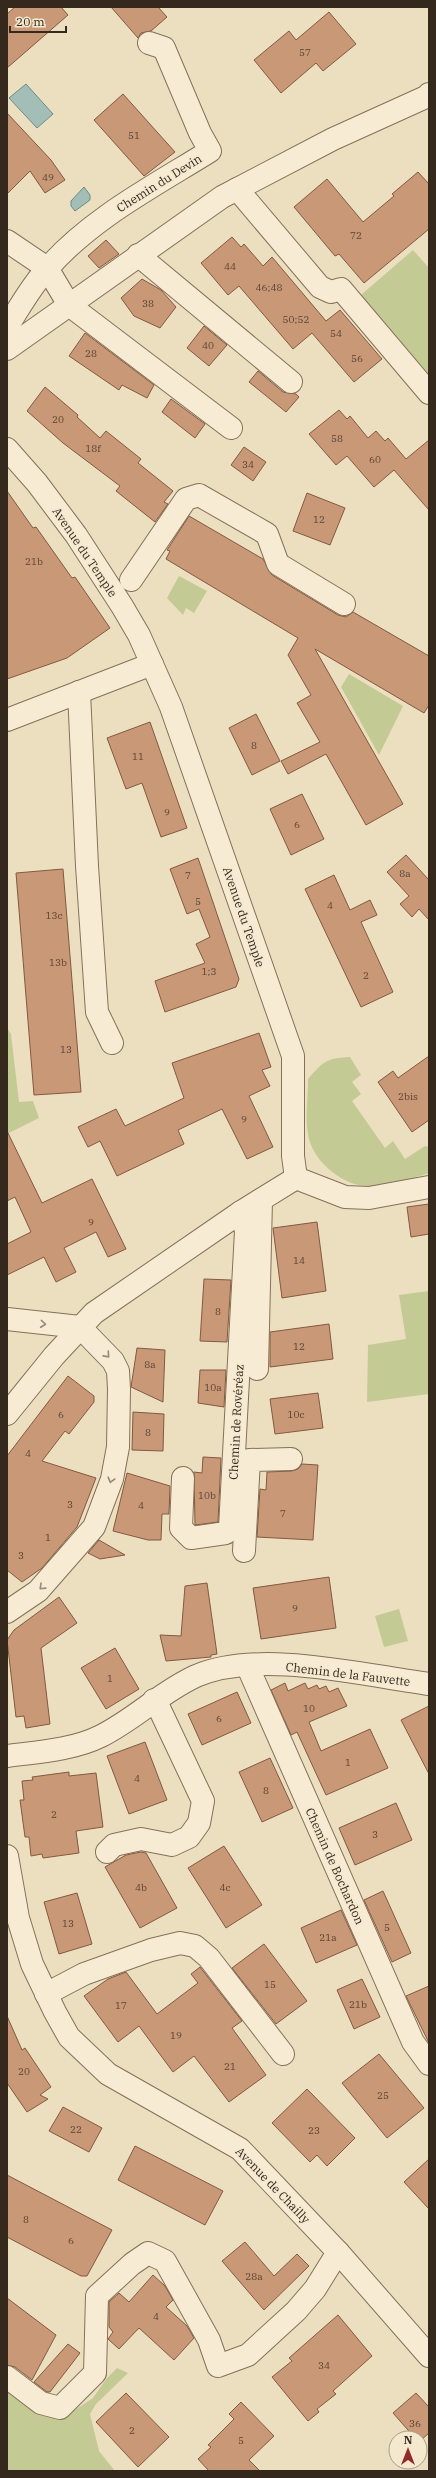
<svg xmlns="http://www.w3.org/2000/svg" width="436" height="2478" font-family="'IBM Plex Serif',serif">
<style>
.green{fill:#c4ca94}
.water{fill:#a3beb6;stroke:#6a8c83}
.building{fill:#c99877;stroke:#83593f}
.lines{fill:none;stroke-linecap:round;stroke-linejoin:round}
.minor-casing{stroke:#857059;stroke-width:24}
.minor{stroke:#f7ecd3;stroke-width:22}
.oneway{stroke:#968a78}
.labels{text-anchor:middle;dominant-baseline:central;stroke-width:3.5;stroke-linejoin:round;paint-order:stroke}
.number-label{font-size:10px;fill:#5a4434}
.street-label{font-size:12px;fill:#35281d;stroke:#f4e9cf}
</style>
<rect width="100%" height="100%" fill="#ecdfc0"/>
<g class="green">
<path d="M413 250 429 268V375L361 295Z"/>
<path d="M179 576 207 591 194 613 186 608 183 615 167 598Z"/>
<path d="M349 674 403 706 379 755 341 687Z"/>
<path d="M7 1028 11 1034 19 1102 33 1101 39 1118 7 1134Z"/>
<path d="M350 1057 361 1075 352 1082 361 1094 352 1101 385 1148 393 1141 405 1159 425 1146 429 1147V1173C414 1178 382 1187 366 1186 341 1185 311 1159 308 1134 305 1117 308 1097 308 1079 323 1062 326 1058 350 1057Z"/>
<path d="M429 1291V1394L367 1402 368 1345 406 1339 399 1295Z"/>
<path d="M399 1609 408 1641 384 1647 375 1616Z"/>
<path d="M117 2368 128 2373 96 2404 90 2414 99 2451 115 2471H7V2388L64 2417 93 2398 107 2378Z"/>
</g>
<g class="water">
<path d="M26 84 53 114 37 128 9 98Z"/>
<path d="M84 187 90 195V200L75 211 71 206V201Z"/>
</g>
<g class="building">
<path d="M15 7H61L68 15 7 68V14Z"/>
<path d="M111 7H158L167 17 151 31 141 33 138 38Z"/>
<path d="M329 12 356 44 323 71 316 63 281 93 254 60 289 31 296 40Z"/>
<path d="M123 94 175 152 144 176 94 120Z"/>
<path d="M7 113 51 160 65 180 45 193 30 171 7 194Z"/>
<path d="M418 172 429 184V229L364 283 339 254 335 256 294 207 327 179 363 222 394 196 392 194Z"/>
<path d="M232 237 241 247 244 244 263 266 272 257 326 321 340 310 382 359 354 382 312 333 293 349 239 286 228 295 201 263Z"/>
<path d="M106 240 119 254 99 268 88 256Z"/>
<path d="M142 279 161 290 176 307 160 328 134 316 121 298Z"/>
<path d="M204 326 227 345 209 366 187 348Z"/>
<path d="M85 333 154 385 147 398 122 385 119 390 69 356Z"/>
<path d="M258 371 283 392 296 394 299 397 286 412 249 382Z"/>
<path d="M45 387 78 415 77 417 100 438 106 431 141 459 138 463 173 491 164 502 168 504 155 522 116 491 120 486 63 443 27 411Z"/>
<path d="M171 399 205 424 195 438 162 412Z"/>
<path d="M339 410 347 419 350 416 368 438 376 431 385 441 388 438 406 459 429 440V510L394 470 374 487 347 456 336 465 309 434Z"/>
<path d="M244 447 266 462 253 481 231 465Z"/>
<path d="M7 491 33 528 36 527 72 578 75 577 110 628 67 658 7 679Z"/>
<path d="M307 493 345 508 330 545 293 531Z"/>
<path d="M189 516 263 559 272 575 338 615 346 617 353 612 429 656V705L424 713 315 649 403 804 366 825 326 754 288 774 281 761 320 742 297 703 311 695 288 655 298 638 166 559 170 551 167 550Z"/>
<path d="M256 714 280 761 252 775 229 728Z"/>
<path d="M150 722 187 828 161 837 142 783 126 789 107 738Z"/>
<path d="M302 794 324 839 291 855 270 809Z"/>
<path d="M406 855 429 880V920L419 909 412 917 400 904 409 896 387 872Z"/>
<path d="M198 858 239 979 236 987 165 1012 155 981 205 963 196 944 210 937 199 909 187 914 170 869Z"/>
<path d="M63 869 81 1092 34 1095 16 873Z"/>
<path d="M334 875 350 910 370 900 377 915 361 922 393 992 361 1007 305 889Z"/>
<path d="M259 1033 271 1067 262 1070 270 1086 249 1096 273 1147 247 1159 222 1109 178 1130 184 1144 117 1176 100 1141 88 1147 78 1127 116 1109 125 1126 184 1098 172 1063Z"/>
<path d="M429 1056V1120L412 1132 378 1082 393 1071 398 1078Z"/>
<path d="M7 1131 42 1203 92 1179 126 1249 108 1257 96 1232 64 1248 76 1272 56 1282 44 1257 7 1275V1244L31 1232 15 1197 7 1201Z"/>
<path d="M429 1204V1234L411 1237 407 1207Z"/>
<path d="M317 1222 326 1291 282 1298 273 1228Z"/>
<path d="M204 1279 231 1280 227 1342 200 1341Z"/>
<path d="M329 1324 333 1359 270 1367V1332Z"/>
<path d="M137 1348 165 1350 163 1402 131 1387Z"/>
<path d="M200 1370H226L224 1407 198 1403Z"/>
<path d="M68 1376 94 1396V1402L69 1434 65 1431 42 1461 96 1478 77 1527 42 1568 22 1582 7 1570V1456Z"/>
<path d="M318 1393 323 1428 275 1434 270 1399Z"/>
<path d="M133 1412 164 1414 163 1451 132 1450Z"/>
<path d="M203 1457 221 1458 218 1522 195 1525 194 1472 202 1473Z"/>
<path d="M302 1464 318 1465 313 1540 257 1537 260 1489 266 1490 267 1472 292 1471 298 1469Z"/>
<path d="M127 1473 170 1486 169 1514H162L161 1540H148L113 1531Z"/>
<path d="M99 1540 125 1555 100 1559 88 1553Z"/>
<path d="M329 1577 336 1628 261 1639 253 1588Z"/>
<path d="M207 1583 217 1654 211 1655V1657L166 1661 160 1635 181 1636 185 1586Z"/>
<path d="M59 1597 77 1623 41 1648 50 1724 26 1728 24 1716 16 1717 7 1640 14 1630Z"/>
<path d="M115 1648 139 1689 106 1709 81 1668Z"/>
<path d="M285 1683 288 1691 305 1683 308 1689 317 1685 319 1689 326 1686 329 1692 338 1688 347 1706 309 1722 321 1751 370 1729 388 1768 326 1795 297 1732 291 1735 271 1690Z"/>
<path d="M237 1692 251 1723 202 1745 188 1714Z"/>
<path d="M429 1706V1774L401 1720Z"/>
<path d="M145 1742 167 1800 129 1814 107 1756Z"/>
<path d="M270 1758 293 1808 262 1822 239 1772Z"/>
<path d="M69 1772V1776L96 1773 103 1827 76 1831 79 1853 43 1858 42 1854 31 1856 29 1837H25L20 1800H24L22 1781 33 1780 32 1777Z"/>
<path d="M396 1803 412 1840 355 1865 339 1828Z"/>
<path d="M224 1846 262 1905 226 1928 188 1868Z"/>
<path d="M141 1852 146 1853 177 1908 140 1928 105 1867 126 1855Z"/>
<path d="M383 1891 411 1953 392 1962 364 1900Z"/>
<path d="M77 1893 92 1944 59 1954 44 1902Z"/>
<path d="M341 1910 357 1945 316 1963 301 1928Z"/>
<path d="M264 1944 307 2001 276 2024 232 1968Z"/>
<path d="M200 1967 242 2021 232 2028 266 2075 229 2102 194 2056 173 2072 139 2026 118 2042 84 1996 108 1979 126 1972 157 2014 198 1983 191 1974Z"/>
<path d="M362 1979 380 2017 354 2029 337 1990Z"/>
<path d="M429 1986V2043L406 1996Z"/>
<path d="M7 2016 22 2050 25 2048 51 2087 40 2095 48 2099 27 2112 7 2083Z"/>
<path d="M379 2054 424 2108 387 2138 342 2083Z"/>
<path d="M307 2089 355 2138 327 2166 317 2155 310 2162 272 2123Z"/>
<path d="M63 2107 102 2128 89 2152 49 2131Z"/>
<path d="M135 2146 223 2191 205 2225 118 2180Z"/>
<path d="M429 2159V2209L404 2182Z"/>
<path d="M7 2175 112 2230 87 2276H81L7 2237Z"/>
<path d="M245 2242 274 2276 297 2254 309 2266 264 2310 222 2261Z"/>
<path d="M153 2275 165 2286 173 2300 166 2307 187 2326 194 2338 174 2360 139 2328 119 2349 108 2339 113 2332 109 2327V2302L119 2293 129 2302Z"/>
<path d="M7 2298 56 2335 32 2380 15 2367 7 2365Z"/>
<path d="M338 2315 372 2356 333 2391 336 2394 317 2409 319 2412 308 2421 272 2377 292 2361 289 2358Z"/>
<path d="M68 2344 80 2353 50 2392H47L34 2382Z"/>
<path d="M126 2393 169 2437 138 2467 96 2422Z"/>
<path d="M416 2393 429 2407V2433L420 2441V2438H415L393 2413Z"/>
<path d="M241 2402 274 2436 249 2460 260 2471H209L198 2459 211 2447 208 2445 234 2419 229 2414Z"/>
</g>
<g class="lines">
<defs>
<g id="minor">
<path d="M237 189 320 287 331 292 341 289 429 393"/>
<path d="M7 241 47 268 69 305 231 428"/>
<path d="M138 255 291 382"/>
<path d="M7 327C20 307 31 286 47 269 90 219 154 186 210 151L200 133 164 48 149 43"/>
<path d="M7 349 222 197 333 139 428 96 429 94"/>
<path d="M7 449 37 483 76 535 122 606 139 635 171 707 293 1056V1156L296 1178"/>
<path d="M131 580 186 499 199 495 267 534 278 564 344 604"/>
<path d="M79 692 87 866 97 1012 112 1043"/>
<path d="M7 720 152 664"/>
<path d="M296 1178 345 1197 369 1198 429 1187"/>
<path d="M7 1319 80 1327 113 1361 118 1371 119 1389 118 1447 112 1479 94 1527 38 1591 7 1612"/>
<path d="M257 1369 261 1200"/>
<path d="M7 1414 54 1356 94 1313 241 1212 296 1178"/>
<path d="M183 1478 181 1528 191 1538 226 1533 230 1528 246 1231 241 1212"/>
<path d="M244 1551 249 1460 291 1459"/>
<path d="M247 1665 413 2042 429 2064"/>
<path d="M7 1756C38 1752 73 1750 101 1736 135 1719 161 1692 196 1676 259 1649 362 1675 429 1684"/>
<path d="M107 1852 114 1845 141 1839 172 1845 189 1837 199 1823 203 1801 160 1710 154 1700"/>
<path d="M7 1856 18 1918 32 1964 55 2012 69 2037 108 2074 240 2149 338 2252 429 2356"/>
<path d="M46 1994 84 1974 151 1950 180 1943 195 1946 209 1958 283 2054"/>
<path d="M7 2377 41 2403 60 2408 95 2373 97 2296 132 2264 148 2253 165 2261 209 2340 218 2366 248 2355 296 2311 315 2289 338 2252"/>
</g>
</defs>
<use href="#minor" class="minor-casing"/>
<use href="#minor" class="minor"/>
</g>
<defs><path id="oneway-chevron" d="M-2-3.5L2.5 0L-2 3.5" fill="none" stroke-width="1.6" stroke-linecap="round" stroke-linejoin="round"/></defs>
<g class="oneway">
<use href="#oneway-chevron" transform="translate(43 1324) rotate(6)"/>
<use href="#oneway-chevron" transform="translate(107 1355) rotate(48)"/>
<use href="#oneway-chevron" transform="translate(111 1480) rotate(105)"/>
<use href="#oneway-chevron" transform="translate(42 1587) rotate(136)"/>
</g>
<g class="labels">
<g class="number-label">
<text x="305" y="52">57</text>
<text x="134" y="135">51</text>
<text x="48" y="177">49</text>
<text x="356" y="235">72</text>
<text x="230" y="266">44</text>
<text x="269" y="287">46;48</text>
<text x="148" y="303">38</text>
<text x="296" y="319">50;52</text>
<text x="336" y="333">54</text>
<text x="208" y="345">40</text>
<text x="91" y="353">28</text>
<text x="357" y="358">56</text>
<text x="58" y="419">20</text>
<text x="337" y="438">58</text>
<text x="93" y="448">18f</text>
<text x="375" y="459">60</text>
<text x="248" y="464">34</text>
<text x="319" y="519">12</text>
<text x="34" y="561">21b</text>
<text x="254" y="745">8</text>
<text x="138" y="756">11</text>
<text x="167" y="812">9</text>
<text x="297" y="824">6</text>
<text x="405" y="873">8a</text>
<text x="188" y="875">7</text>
<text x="198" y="901">5</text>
<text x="330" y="905">4</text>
<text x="54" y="915">13c</text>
<text x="58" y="962">13b</text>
<text x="209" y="971">1;3</text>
<text x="366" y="975">2</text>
<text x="66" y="1049">13</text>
<text x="408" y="1096">2bis</text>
<text x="244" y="1119">9</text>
<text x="91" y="1222">9</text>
<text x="299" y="1260">14</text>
<text x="218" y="1311">8</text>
<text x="299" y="1346">12</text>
<text x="150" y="1364">8a</text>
<text x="213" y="1387">10a</text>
<text x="61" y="1414">6</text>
<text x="296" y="1414">10c</text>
<text x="148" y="1432">8</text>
<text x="28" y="1453">4</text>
<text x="207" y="1495">10b</text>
<text x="70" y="1504">3</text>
<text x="141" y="1505">4</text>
<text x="283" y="1513">7</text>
<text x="48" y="1537">1</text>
<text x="21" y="1555">3</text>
<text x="295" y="1608">9</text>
<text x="110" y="1678">1</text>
<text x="309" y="1708">10</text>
<text x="219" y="1718">6</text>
<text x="348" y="1762">1</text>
<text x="137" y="1778">4</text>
<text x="266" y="1790">8</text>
<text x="54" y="1814">2</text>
<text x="375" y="1834">3</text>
<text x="141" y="1887">4b</text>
<text x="225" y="1887">4c</text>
<text x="68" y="1923">13</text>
<text x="387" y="1927">5</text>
<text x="328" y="1937">21a</text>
<text x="270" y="1984">15</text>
<text x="358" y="2004">21b</text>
<text x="121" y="2005">17</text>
<text x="176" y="2035">19</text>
<text x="230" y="2066">21</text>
<text x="24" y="2071">20</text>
<text x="383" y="2095">25</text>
<text x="76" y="2129">22</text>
<text x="314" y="2130">23</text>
<text x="26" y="2219">8</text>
<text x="71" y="2240">6</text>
<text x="254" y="2276">28a</text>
<text x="156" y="2316">4</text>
<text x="324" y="2365">34</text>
<text x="415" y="2423">36</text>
<text x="132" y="2430">2</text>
<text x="241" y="2440">5</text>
</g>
<g class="street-label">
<text transform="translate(159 183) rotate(-32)">Chemin du Devin</text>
<text transform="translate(85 552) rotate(56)">Avenue du Temple</text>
<text transform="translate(244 917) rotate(71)">Avenue du Temple</text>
<text transform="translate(236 1422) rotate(-87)">Chemin de Rovéréaz</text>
<text transform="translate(348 1674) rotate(7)">Chemin de la Fauvette</text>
<text transform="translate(335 1866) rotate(66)">Chemin de Bochardon</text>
<text transform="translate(273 2185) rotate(46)">Avenue de Chailly</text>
</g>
</g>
<rect width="436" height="2478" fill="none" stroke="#35281d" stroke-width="16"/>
<g transform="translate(408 2450)"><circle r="19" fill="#f4e9cf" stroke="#a89c88"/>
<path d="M0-3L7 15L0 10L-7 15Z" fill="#922a2c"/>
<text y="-6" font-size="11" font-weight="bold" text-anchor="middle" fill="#35281d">N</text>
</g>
<path d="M10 26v6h56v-6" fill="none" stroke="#35281d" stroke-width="2"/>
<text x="16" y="26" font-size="12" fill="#35281d" stroke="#f4e9cf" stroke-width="3" paint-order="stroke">20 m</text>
</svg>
